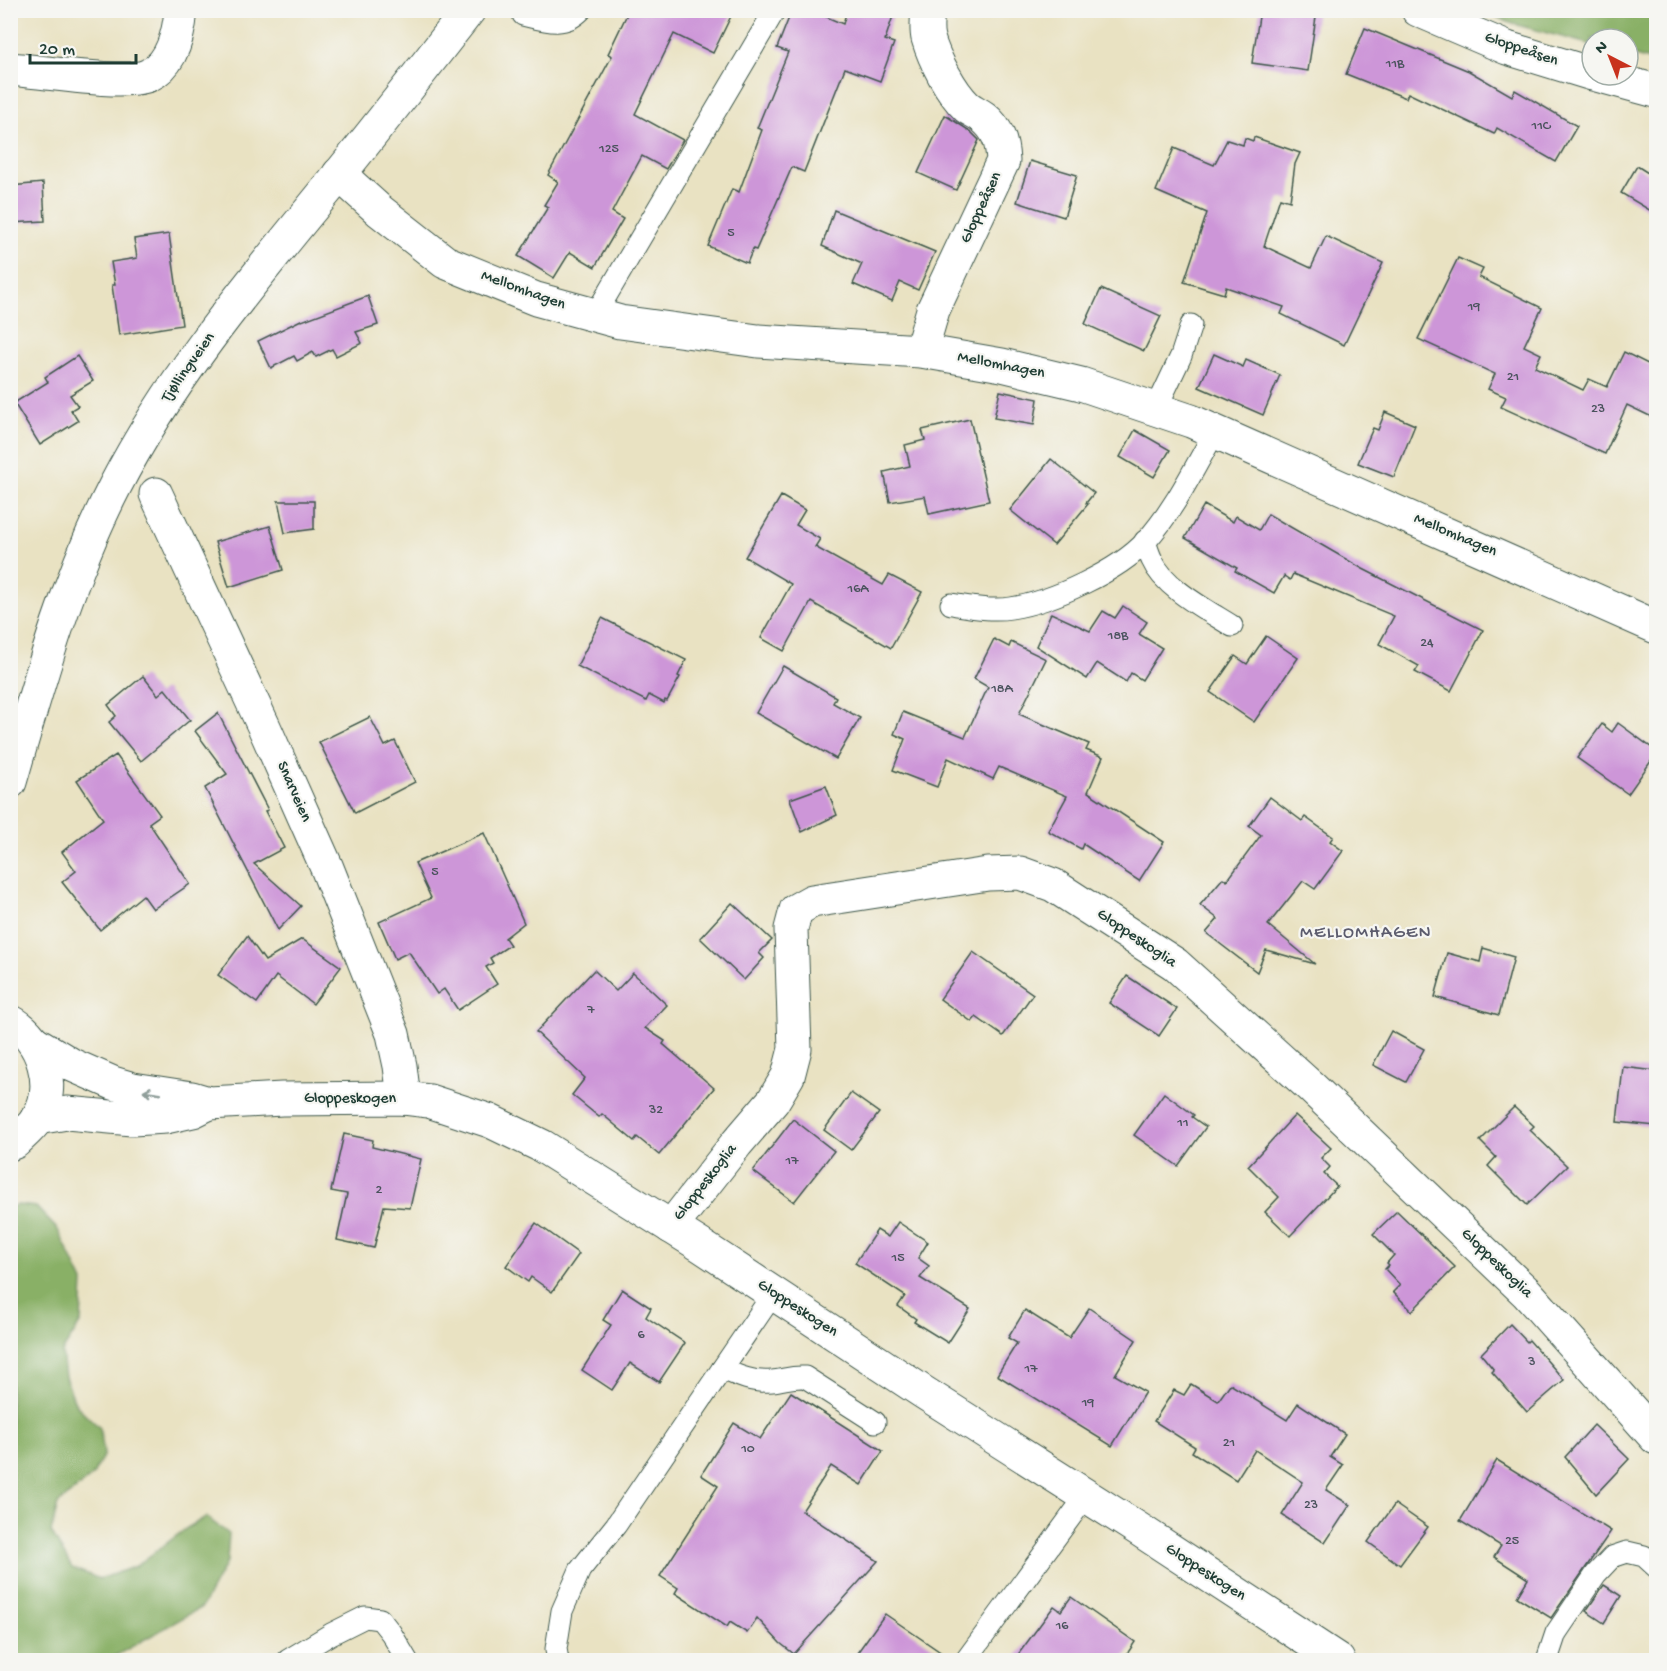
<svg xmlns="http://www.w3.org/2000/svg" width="1667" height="1671" font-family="'Gochi Hand',sans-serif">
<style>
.forest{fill:#89b066;stroke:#54764d;stroke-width:1.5}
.building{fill:#cd96d8}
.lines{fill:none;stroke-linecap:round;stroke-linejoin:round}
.service-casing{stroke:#3d5649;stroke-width:23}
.minor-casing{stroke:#3d5649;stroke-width:35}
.secondary-casing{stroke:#3d5649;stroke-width:35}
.primary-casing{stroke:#3d5649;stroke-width:35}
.service{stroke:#fff;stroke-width:21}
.minor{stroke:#fff;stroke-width:33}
.secondary{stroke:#fff;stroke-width:33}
.primary{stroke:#fff;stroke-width:33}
.oneway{stroke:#8f9e9a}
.labels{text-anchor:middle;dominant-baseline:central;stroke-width:4.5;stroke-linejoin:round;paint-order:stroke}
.number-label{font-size:14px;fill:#4a535d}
.street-label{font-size:16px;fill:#1f3d34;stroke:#f6f6f2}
.neighbourhood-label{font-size:18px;letter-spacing:1.5px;fill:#5c5c6d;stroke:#f6f6f2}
</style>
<rect width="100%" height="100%" fill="#f6f6f2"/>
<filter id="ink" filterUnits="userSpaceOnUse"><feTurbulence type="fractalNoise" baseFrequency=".0167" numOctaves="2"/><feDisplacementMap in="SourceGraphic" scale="12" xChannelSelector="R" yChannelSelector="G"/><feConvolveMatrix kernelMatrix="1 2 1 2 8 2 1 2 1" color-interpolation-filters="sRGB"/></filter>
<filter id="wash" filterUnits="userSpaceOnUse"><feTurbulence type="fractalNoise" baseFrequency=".008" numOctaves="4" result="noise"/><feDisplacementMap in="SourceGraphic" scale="24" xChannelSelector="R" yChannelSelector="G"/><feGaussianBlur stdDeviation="1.35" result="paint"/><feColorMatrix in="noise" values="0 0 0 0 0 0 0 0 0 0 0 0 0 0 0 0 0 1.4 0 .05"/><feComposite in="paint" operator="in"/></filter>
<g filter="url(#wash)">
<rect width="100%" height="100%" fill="#e9e2c2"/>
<g class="forest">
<path d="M1482 11H1656V62L1628 54V39H1592V45L1510 23Z"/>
<path d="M18 1205 36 1207 58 1230 83 1282 81 1322 62 1352 65 1377 76 1405 100 1428 104 1454 93 1475 58 1504 51 1532 72 1568 100 1579 136 1566 187 1528 206 1517 229 1534 227 1561 202 1607 108 1660H11L10 1207Z"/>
</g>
<g id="blocks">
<g class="building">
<path d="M625 10H734L713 53 674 34 635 114 683 140 666 169 642 156 612 212 623 219 595 267 570 252 554 278 518 256 548 207 544 205 558 182 548 175 612 56 608 54 628 12Z"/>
<path d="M792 10H810L843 24 847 10H895L885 40 894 43 880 81 845 68 804 172 792 167 756 250 753 249 747 263 708 246 732 189 739 192 762 130 757 128 788 52 777 48Z"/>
<path d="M1260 10H1317L1308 71 1252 63Z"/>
<path d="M1365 28 1469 71 1512 96 1515 90 1577 126 1556 162 1497 128 1494 134 1408 93 1406 98 1346 74Z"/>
<path d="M945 115 970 131 979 140 956 190 918 173Z"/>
<path d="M1254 137 1300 153 1295 164 1290 201 1280 198 1264 246 1311 268 1326 236 1383 263 1344 345 1281 314 1284 307 1226 287 1224 294 1184 282 1207 213 1156 191 1174 148 1214 165 1227 140 1243 145 1245 138 1253 141Z"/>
<path d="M1030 161 1077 175 1064 217 1017 202Z"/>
<path d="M1637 166 1656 178V214L1621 193Z"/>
<path d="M43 183 45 221 10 223V186Z"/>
<path d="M834 210 935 252 918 290 900 282 892 301 853 284 862 264 822 246Z"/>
<path d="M169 234 182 325 119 335 112 285H115L111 262 137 258 134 239Z"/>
<path d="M1458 258 1483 269 1479 277 1542 308 1524 346 1541 354 1535 367 1583 390 1589 379 1607 387 1624 352 1656 368V419L1627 405 1605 454 1501 407 1506 397 1488 389 1495 374 1418 339Z"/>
<path d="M1101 289 1161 316 1144 351 1085 324Z"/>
<path d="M368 296 378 325 356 332 362 343 336 356 332 349 316 357 313 352 297 361 294 356 271 368 258 341 301 320 302 321Z"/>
<path d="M1214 354 1243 367 1246 360 1280 375 1263 415 1199 387Z"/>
<path d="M77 356 93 381 70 395 78 406 71 410 78 421 40 445 14 403 48 382 45 377Z"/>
<path d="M1000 391 1038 399 1034 425 994 418Z"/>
<path d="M1385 412 1415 425 1394 477 1358 463 1373 428 1378 430Z"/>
<path d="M970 419 989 501 929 514 925 496 890 502 884 472 910 466 905 445 925 440 922 430Z"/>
<path d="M1135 430 1170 450 1154 477 1120 457Z"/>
<path d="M1051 459 1094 493 1086 503 1088 504 1054 545 1010 510Z"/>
<path d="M781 496 805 510 796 525 820 539 815 547 883 585 889 575 922 592 891 648 811 602 784 651 761 638 791 584 745 557Z"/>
<path d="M278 501H314V529L285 533Z"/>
<path d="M1204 505 1233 522 1236 516 1259 530 1268 514 1363 569 1483 630 1451 691 1415 672 1419 666 1379 644 1394 616 1293 574 1290 580 1284 576 1274 593 1235 571 1237 568 1185 538Z"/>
<path d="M270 526 283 570 229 587 215 542Z"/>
<path d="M1123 606 1147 622 1139 634 1162 648 1142 680 1131 673 1126 682 1097 663 1087 679 1036 646 1051 613 1090 631 1103 611 1115 618Z"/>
<path d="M602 618 686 660 678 676 680 677 667 701 665 700 664 703 649 695 646 701 577 666Z"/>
<path d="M1266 636 1298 658 1254 722 1210 692 1235 656 1247 664Z"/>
<path d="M994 639 1009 647 1011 642 1046 659 1019 714 1089 744 1086 750 1103 757 1088 792 1164 842 1139 881 1083 844 1081 849 1048 831 1067 796 999 767 993 779 948 758 937 787 893 770 905 739 894 734 903 712 965 737 988 687 974 679Z"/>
<path d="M783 666 836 697 833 703 860 718 836 759 756 713Z"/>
<path d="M143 676 158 695 165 689 190 720 141 761 109 722 116 716 108 705Z"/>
<path d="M218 713 268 810 265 811 284 848 254 864 301 906 278 930 205 788 227 774 195 731Z"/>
<path d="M370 717 385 746 395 741 415 782 355 813 319 742Z"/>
<path d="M1618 723 1656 751V754L1628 794 1577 758 1602 724 1612 732Z"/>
<path d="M116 755 160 815 149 823 190 884 153 909 143 895 100 930 62 882 76 871 62 852 103 819 77 780Z"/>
<path d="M826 786 837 815 802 832 790 799Z"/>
<path d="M1270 797 1302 821 1305 817 1333 837 1330 841 1343 851 1315 889 1303 881 1268 925 1315 964 1266 950 1257 972 1206 933 1218 919 1200 905 1223 878 1227 881 1261 835 1249 826Z"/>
<path d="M484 833 524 923 505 938 510 945 490 958 493 963 486 967 497 984 458 1010 444 989 437 994 409 952 395 959 379 922 431 898 415 863Z"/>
<path d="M732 903 772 940 759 953 764 958 744 980 700 938Z"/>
<path d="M247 936 265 961 302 939 341 967 313 1004 276 976 257 1003 218 975Z"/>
<path d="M1483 948 1514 957 1499 1015 1435 997 1447 953 1480 962Z"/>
<path d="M973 952 1033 994 1003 1036 976 1017 972 1022 940 999Z"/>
<path d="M594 970 616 991 633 973 667 1005 645 1028 665 1041 663 1044 714 1088 659 1155 637 1137 634 1141 602 1114 599 1117 572 1095 585 1078 536 1032Z"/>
<path d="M1127 976 1177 1009 1159 1036 1109 1003Z"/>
<path d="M1391 1031 1424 1049 1406 1082 1373 1065Z"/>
<path d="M1623 1067 1656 1071V1126L1617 1122Z"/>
<path d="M851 1093 879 1113 851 1150 824 1130Z"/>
<path d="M1164 1093 1194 1115 1192 1117 1206 1127 1178 1166 1134 1135Z"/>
<path d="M1514 1107 1534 1126 1530 1130 1567 1166 1527 1205 1488 1166 1496 1157 1480 1141Z"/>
<path d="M1295 1115 1331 1148 1321 1158 1330 1167 1324 1174 1337 1186 1290 1236 1265 1212 1279 1197 1248 1166Z"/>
<path d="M793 1119 834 1151 794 1202 753 1171Z"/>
<path d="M344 1134 373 1140 372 1147 421 1159 410 1208 384 1206 374 1248 337 1240 347 1194 331 1191Z"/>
<path d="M1397 1211 1455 1267 1412 1311 1393 1292 1400 1285 1385 1269 1389 1265 1387 1263 1394 1255 1373 1234Z"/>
<path d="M898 1222 928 1242 918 1258 929 1266 920 1278 970 1309 948 1343 914 1322 916 1319 898 1306 905 1296 855 1263 877 1230 888 1237Z"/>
<path d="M536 1223 579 1254 552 1292 531 1277 528 1282 506 1266Z"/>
<path d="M622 1289 651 1308 646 1317 685 1343 659 1382 630 1363 612 1390 582 1370 611 1325 603 1320Z"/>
<path d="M1089 1308 1136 1340 1115 1375 1145 1392 1112 1446 997 1375 1017 1343 1008 1338 1025 1310 1069 1338Z"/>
<path d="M1510 1324 1527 1342 1529 1340 1564 1380 1527 1412 1492 1372 1494 1370 1481 1354Z"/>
<path d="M1191 1384 1218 1401 1230 1384 1287 1420 1298 1403 1345 1434 1330 1457 1343 1465 1326 1490 1350 1505 1325 1543 1282 1515 1303 1482 1255 1450 1236 1480 1192 1452 1195 1447 1154 1421 1174 1390 1184 1395Z"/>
<path d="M791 1392 883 1451 861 1485 831 1466 802 1511 878 1561 794 1654 780 1643 757 1618 747 1633 730 1622 727 1627 675 1593 678 1588 660 1576 718 1486 701 1475 734 1423 760 1439Z"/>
<path d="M1594 1425 1629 1459 1596 1494 1565 1457Z"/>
<path d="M1497 1460 1611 1531 1551 1618 1517 1597 1528 1579 1494 1557 1501 1546 1460 1521Z"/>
<path d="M1395 1504 1428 1527 1400 1565 1368 1542Z"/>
<path d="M1604 1585 1621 1596 1604 1623 1586 1611Z"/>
<path d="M1071 1597 1135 1642 1123 1660H1014L1054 1606 1061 1611Z"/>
<path d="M885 1614 952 1660H852Z"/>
</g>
</g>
</g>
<g filter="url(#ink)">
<use href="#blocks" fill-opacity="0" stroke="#3d5649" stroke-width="1.5"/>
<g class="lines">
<defs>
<g id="service">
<path d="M523 15C544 20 564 28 581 10"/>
<path d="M595 315 775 10"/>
<path d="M1156 409 1181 356 1191 325"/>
<path d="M1145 541C1147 547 1149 554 1152 560 1164 588 1207 610 1232 626"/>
<path d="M951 604C970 607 991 611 1011 608 1051 602 1119 571 1146 541 1175 509 1194 468 1215 432"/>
<path d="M722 1369C738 1376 754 1383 772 1381 784 1380 791 1376 805 1377L875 1422"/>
<path d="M288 1660 331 1634 365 1617 380 1619 391 1633 407 1660"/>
<path d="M558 1660 556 1649 562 1611 580 1570 616 1525 773 1294"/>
<path d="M966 1660 1086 1496"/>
<path d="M1547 1660 1556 1633 1596 1574 1612 1557 1627 1552 1644 1556 1656 1567"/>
</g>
<g id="minor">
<path d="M1418 10 1507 48 1592 74"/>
<path d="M10 69C38 71 128 86 149 75 172 64 179 33 181 10"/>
<path d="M1597 75 1656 91"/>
<path d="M339 174 380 211 445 262 536 299 620 322 758 341 921 351 1002 365 1081 384 1191 421 1656 627"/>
<path d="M921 351 933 310 1003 161C1002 142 998 129 983 117 978 113 972 111 967 107 951 92 934 59 928 38 926 30 927 19 928 10"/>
<path d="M156 494 265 729 327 868 393 1034 400 1066 404 1098"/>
<path d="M671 1227 737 1143 773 1101 788 1076 795 1049 791 929 796 910 812 901 988 874 1020 873 1053 885 1175 964 1311 1087 1527 1293 1656 1438"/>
</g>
<g id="secondary">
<path d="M34 1042 72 1065 113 1083 133 1089 192 1098 209 1103 282 1099 404 1098 429 1101 490 1121 542 1146 700 1245 923 1392 1140 1530 1338 1660"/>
<path d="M37 1118 67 1113 132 1119 166 1117 193 1111 207 1104"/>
</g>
<g id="primary">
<path d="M10 782C39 681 67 579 115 486 168 383 243 292 316 203 368 140 418 75 469 10"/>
<path d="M10 1021C43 1038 58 1087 37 1119 32 1127 22 1135 15 1142L10 1144"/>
</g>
</defs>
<use href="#service" class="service-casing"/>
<use href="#minor" class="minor-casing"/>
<use href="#secondary" class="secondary-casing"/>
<use href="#primary" class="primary-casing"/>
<use href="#service" class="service"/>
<use href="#minor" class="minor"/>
<use href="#secondary" class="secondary"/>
<use href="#primary" class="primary"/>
</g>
<defs><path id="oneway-shaft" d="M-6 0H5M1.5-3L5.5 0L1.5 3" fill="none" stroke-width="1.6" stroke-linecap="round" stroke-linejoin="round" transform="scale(1.5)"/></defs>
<use class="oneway" href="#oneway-shaft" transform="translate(152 1092) rotate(-172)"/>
</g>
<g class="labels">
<g class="number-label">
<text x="1395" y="64">11B</text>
<text x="1541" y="126">11C</text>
<text x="609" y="149">125</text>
<text x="731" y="233">5</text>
<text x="1474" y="307">19</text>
<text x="1513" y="377">21</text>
<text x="1598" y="409">23</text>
<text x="858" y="589">16A</text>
<text x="1118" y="636">18B</text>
<text x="1427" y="643">24</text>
<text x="1002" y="689">18A</text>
<text x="435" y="872">5</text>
<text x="591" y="1010">7</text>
<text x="656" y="1110">32</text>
<text x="1183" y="1123">11</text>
<text x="792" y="1161">17</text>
<text x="379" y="1190">2</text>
<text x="898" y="1258">15</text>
<text x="641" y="1335">6</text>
<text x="1532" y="1362">3</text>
<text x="1031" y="1369">17</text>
<text x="1088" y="1403">19</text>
<text x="1229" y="1443">21</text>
<text x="748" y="1449">10</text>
<text x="1311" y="1505">23</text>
<text x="1512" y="1541">25</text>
<text x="1062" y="1626">16</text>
</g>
<g class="street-label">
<text transform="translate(1521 50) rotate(19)">Gloppeåsen</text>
<text transform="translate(982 208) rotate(-65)">Gloppeåsen</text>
<text transform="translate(523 291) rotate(20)">Mellomhagen</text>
<text transform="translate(1001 366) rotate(11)">Mellomhagen</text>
<text transform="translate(189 368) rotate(-55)">Tjøllingveien</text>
<text transform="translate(1455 536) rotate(23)">Mellomhagen</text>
<text transform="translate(293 792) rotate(66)">Snarveien</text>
<text transform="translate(1136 939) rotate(34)">Gloppeskoglia</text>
<text x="350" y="1099">Gloppeskogen</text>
<text transform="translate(706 1183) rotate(-52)">Gloppeskoglia</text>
<text transform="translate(1496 1264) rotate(44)">Gloppeskoglia</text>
<text transform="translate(797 1309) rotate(33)">Gloppeskogen</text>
<text transform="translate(1205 1573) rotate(33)">Gloppeskogen</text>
</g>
<g class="neighbourhood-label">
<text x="1366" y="933">MELLOMHAGEN</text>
</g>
</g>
<rect width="1667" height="1671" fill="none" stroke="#f6f6f2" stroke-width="36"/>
<g transform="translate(1610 57) rotate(318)"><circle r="28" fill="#f6f6f2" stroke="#a0aca6" stroke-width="1.5"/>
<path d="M0-4.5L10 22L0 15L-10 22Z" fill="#c8321e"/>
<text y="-9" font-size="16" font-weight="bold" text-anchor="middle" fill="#1f3d34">N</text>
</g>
<path d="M30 54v9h106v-9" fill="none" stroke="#1f3d34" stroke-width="3"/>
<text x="39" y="54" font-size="18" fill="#1f3d34" stroke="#f6f6f2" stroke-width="4.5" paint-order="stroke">20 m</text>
</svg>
